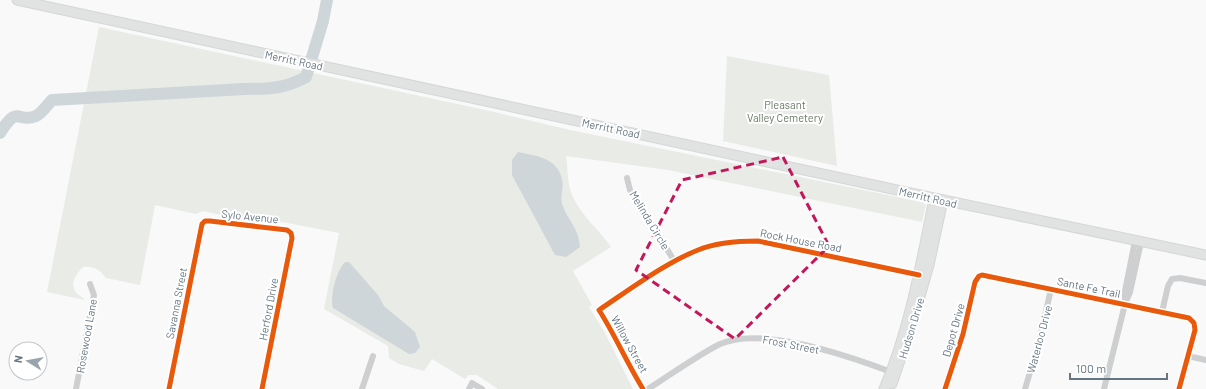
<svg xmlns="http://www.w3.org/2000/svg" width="1206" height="389" font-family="Barlow,sans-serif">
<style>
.green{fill:#e8ebe6}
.water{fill:#ced6d9}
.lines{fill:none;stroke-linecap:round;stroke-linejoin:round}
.river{stroke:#ced6d9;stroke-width:12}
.secondary-casing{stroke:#d5d6d7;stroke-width:11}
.street{stroke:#cecfd0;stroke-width:6}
.secondary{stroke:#e1e2e2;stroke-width:9}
.cycleway-casing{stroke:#fff;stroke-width:8}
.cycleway{stroke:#e8590c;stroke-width:5}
.marked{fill:none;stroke:#c2185b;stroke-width:3;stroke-dasharray:8 5;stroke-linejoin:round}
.labels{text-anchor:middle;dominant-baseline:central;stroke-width:4;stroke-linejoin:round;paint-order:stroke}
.street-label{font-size:11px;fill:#657683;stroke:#fff}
.park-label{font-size:11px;fill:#687a64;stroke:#fff}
</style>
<rect width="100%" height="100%" fill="#f9f9f9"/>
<g class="green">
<path d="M99 27 490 111 570 130 922 202 926 205 922 222 668 170 566 156C568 168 567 184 572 195 581 216 599 229 611 247L573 271 592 305 589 307 605 333 633 389H498L477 375H469L465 379 432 359 424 371 399 364 389 358 388 346 324 309 339 233 267 219 225 216 203 211 196 214 155 205 140 285 106 278C99 269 94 266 83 267 77 273 70 282 75 291 77 295 82 296 85 300L47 292Z"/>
<path d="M727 56 829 75 837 166 723 141Z"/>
</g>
<g class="water">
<path d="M518 152C537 156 558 158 562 180 564 187 560 197 562 204 568 221 579 228 580 247L566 257 555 255 512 175V160Z"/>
<path d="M345 262H349L378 295 384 306 415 332 420 347 415 353 409 354 333 308C330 295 336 272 345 262Z"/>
</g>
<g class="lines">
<path class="river" d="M0 133C19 103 17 124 36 116 42 113 47 105 52 100L244 89C269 89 284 89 306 77L323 21 327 0"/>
<defs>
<g id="secondary">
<path d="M17 0 943 200 1206 255"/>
<path d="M913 321 929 265 943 200"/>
<path d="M892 384 908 337"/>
<path d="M884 389C910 328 921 263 934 199"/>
</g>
</defs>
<use href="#secondary" class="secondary-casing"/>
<g class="street">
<path d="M627 178 630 190 675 262"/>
<path d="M1125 300V291L1135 241"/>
<path d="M1162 312 1168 286 1172 279 1180 278 1206 283"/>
<path d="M1188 356 1206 360"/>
<path d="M76 389 94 295 90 284"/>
<path d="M169 389 202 224 205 221H210L287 230 291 233 292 238 262 389"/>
<path d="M362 389 373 356"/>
<path d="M469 389 472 383 482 389"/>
<path d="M643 389C627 363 615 335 599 310 629 290 665 263 698 250 717 242 738 241 758 241L919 275"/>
<path d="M648 389C670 375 698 355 720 344 763 325 852 357 894 373"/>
<path d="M945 389 963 334 975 282 979 276 982 275 1189 318 1194 323 1195 330 1179 389"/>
<path d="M1025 389 1039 342 1051 289"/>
<path d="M1104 389 1125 304 1130 292 1141 242"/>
</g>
<use href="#secondary" class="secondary"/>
<defs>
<g id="cycleway">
<path d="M169 389 202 224 205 221H210L287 230 291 233 292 238 262 389"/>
<path d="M643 389C627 363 615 335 599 310 629 290 665 263 698 250 717 242 738 241 758 241L919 275"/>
<path d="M945 389 963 334 975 282 979 276 982 275 1189 318 1194 323 1195 330 1179 389"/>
</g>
</defs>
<use href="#cycleway" class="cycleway-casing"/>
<use href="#cycleway" class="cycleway"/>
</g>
<path class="marked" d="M783 157 829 246 735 339 636 270 682 180Z"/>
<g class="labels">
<g class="street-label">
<text transform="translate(294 60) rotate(12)">Merritt Road</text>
<text transform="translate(611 128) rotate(12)">Merritt Road</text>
<text transform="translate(928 197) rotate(13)">Merritt Road</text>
<text transform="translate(250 216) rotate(6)">Sylo Avenue</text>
<text transform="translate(650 220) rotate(59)">Melinda Circle</text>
<text transform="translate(801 240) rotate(11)">Rock House Road</text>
<text transform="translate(1089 287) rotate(12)">Sante Fe Trail</text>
<text transform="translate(176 303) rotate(-79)">Savanna Street</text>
<text transform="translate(268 309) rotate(-79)">Herford Drive</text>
<text transform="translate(911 328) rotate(-73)">Hudson Drive</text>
<text transform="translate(953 330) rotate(-74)">Depot Drive</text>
<text transform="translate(86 336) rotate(-80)">Rosewood Lane</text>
<text transform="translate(1039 339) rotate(-75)">Waterloo Drive</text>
<text transform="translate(630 344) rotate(61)">Willow Street</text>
<text transform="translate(791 344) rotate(11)">Frost Street</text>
</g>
<g class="park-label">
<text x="785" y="104">Pleasant<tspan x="785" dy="13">Valley Cemetery</tspan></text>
</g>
</g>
<g transform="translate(28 361) rotate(281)"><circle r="19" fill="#ffffff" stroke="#c1c8cd"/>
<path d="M0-3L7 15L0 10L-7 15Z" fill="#99a4ac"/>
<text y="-6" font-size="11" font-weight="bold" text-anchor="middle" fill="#657683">N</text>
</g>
<path d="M1070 373v6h97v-6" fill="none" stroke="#657683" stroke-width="2"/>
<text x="1076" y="373" font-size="12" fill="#657683" stroke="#ffffff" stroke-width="3" paint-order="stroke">100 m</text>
</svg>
